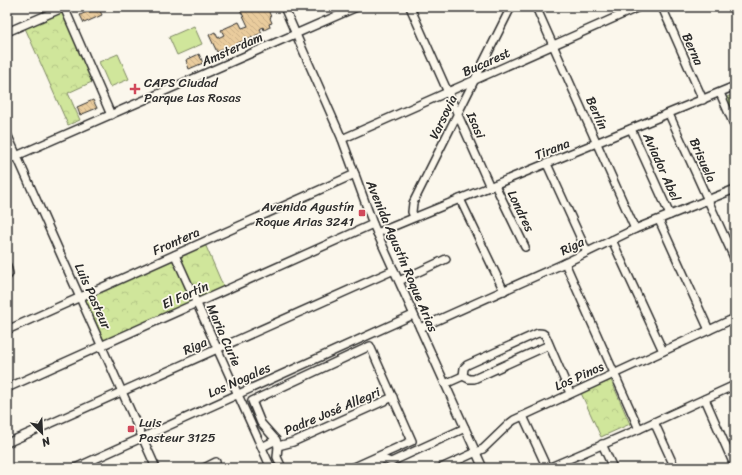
<svg xmlns="http://www.w3.org/2000/svg" width="742" height="475" font-family="Sriracha,sans-serif">
<style>
.forest{fill:url(#forest-crowns);stroke:#7e8863}
.pitch{fill:#d0e69b;stroke:#7e8863}
.building{fill:url(#building-back-hatch);stroke:#2b2b2b}
.lines{fill:none;stroke-linecap:round;stroke-linejoin:round}
.minor-casing{stroke:#2b2b2b;stroke-width:10}
.minor{stroke:#fbf7ec;stroke-width:7}
.poi-dot{fill:#d1495b;stroke:#fbf7ec;stroke-width:1.5}
.labels{text-anchor:middle;dominant-baseline:central;stroke-width:3.5;stroke-linejoin:round;paint-order:stroke}
.street-label{font-size:13px;fill:#2b2b2b;stroke:#fbf7ec}
.poi-label{font-size:13px;fill:#2b2b2b;stroke:#fbf7ec;text-anchor:start}
</style>
<defs>
<pattern id="forest-crowns" width="20" height="18" patternUnits="userSpaceOnUse"><rect width="20" height="18" fill="#d0e69b"/><path d="M2 6a3 3 0 1 1 6 0M12 15a3 3 0 1 1 6 0" fill="none" stroke="#b3c586"/></pattern>
<pattern id="building-back-hatch" width="6" height="6" patternUnits="userSpaceOnUse"><rect width="6" height="6" fill="#eacc9d"/><path d="M-1 5l2 2M0 0l6 6M5-1l2 2" fill="none" stroke="#c9af87"/></pattern>
</defs>
<rect width="100%" height="100%" fill="#fbf7ec"/>
<filter id="ink" filterUnits="userSpaceOnUse"><feTurbulence type="fractalNoise" baseFrequency=".025" numOctaves="2"/><feDisplacementMap in="SourceGraphic" scale="8" xChannelSelector="R" yChannelSelector="G"/><feConvolveMatrix kernelMatrix="1 2 1 2 8 2 1 2 1" color-interpolation-filters="sRGB"/></filter>
<g filter="url(#ink)">
<g class="forest">
<path d="M59 13H63L66 16 94 81 68 93 80 120 68 125 25 28Z"/>
<path d="M735 94V123L724 98Z"/>
<path d="M205 244 224 288 198 299 179 255Z"/>
<path d="M173 259 192 301 104 341 85 299Z"/>
<path d="M611 380 630 424 601 437 581 393Z"/>
</g>
<g class="pitch">
<path d="M194 26 202 44 177 55 169 37Z"/>
<path d="M118 54 129 79 110 87 99 62Z"/>
</g>
<g class="building">
<path d="M98 7 102 15 84 23 80 15Z"/>
<path d="M239 7H267L271 17 270 18 272 23 269 24 270 27 264 30 263 27 260 29 262 33 217 52 209 35 215 32 218 38 224 35 221 30 239 22 242 28 248 26Z"/>
<path d="M199 54 203 63 189 69 186 60Z"/>
<path d="M93 100 97 108 80 115 77 107Z"/>
</g>
<g class="lines">
<defs>
<g id="minor">
<path d="M64 7 111 115"/>
<path d="M284 7 342 139 373 224 483 468"/>
<path d="M410 7 490 187"/>
<path d="M536 7 635 229"/>
<path d="M662 7 703 100"/>
<path d="M7 32 65 7"/>
<path d="M720 93 735 127"/>
<path d="M669 114 735 260"/>
<path d="M631 129 670 215"/>
<path d="M7 134 156 468"/>
<path d="M342 139 639 7"/>
<path d="M7 160 357 7"/>
<path d="M547 164 587 252"/>
<path d="M495 185 525 247"/>
<path d="M460 199 504 291"/>
<path d="M414 217 412 212 413 203 511 7"/>
<path d="M659 220 709 330"/>
<path d="M377 233 735 86"/>
<path d="M612 240 663 351"/>
<path d="M175 255 271 468"/>
<path d="M565 263 639 429"/>
<path d="M7 266 9 274 7 276"/>
<path d="M399 281 446 259"/>
<path d="M420 328 565 263 635 229 735 189"/>
<path d="M7 330 355 174"/>
<path d="M463 376 464 368 467 365 538 333C542 333 544 333 546 337L570 393"/>
<path d="M463 376 469 379H474L549 345"/>
<path d="M445 384 463 376"/>
<path d="M7 388 373 224"/>
<path d="M705 399 735 467"/>
<path d="M523 416 547 468"/>
<path d="M654 422 675 468"/>
<path d="M276 440 261 423 252 401 370 346 412 441 352 468"/>
<path d="M7 443 394 270"/>
<path d="M602 444 613 468"/>
<path d="M278 446 277 457 282 468"/>
<path d="M262 447 276 440 278 446 293 442 393 397"/>
<path d="M375 463 383 459 391 462 465 428"/>
<path d="M75 468 413 315"/>
<path d="M204 468 216 462"/>
<path d="M441 468 483 449 510 423 514 420 735 318"/>
<path d="M548 468 639 429 735 385"/>
</g>
</defs>
<use href="#minor" class="minor-casing"/>
<use href="#minor" class="minor"/>
</g>
</g>
<g class="poi-dot">
<path d="M133 83h4v4h4v4h-4v4h-4v-4h-4v-4h4z"/>
<rect x="358" y="209" width="8" height="8" rx="2"/>
<rect x="127" y="425" width="8" height="8" rx="2"/>
</g>
<g class="labels">
<g class="street-label">
<text transform="translate(232 49) rotate(-24)">Amsterdam</text>
<text transform="translate(693 49) rotate(66)">Berna</text>
<text transform="translate(486 62) rotate(-24)">Bucarest</text>
<text transform="translate(597 113) rotate(66)">Berlín</text>
<text transform="translate(443 117) rotate(-64)">Varsovia</text>
<text transform="translate(476 125) rotate(66)">Isasi</text>
<text transform="translate(552 149) rotate(-22)">Tirana</text>
<text transform="translate(703 160) rotate(66)">Brisuela</text>
<text transform="translate(662 167) rotate(66)">Aviador Abel</text>
<text transform="translate(521 211) rotate(64)">Londres</text>
<text transform="translate(176 241) rotate(-24)">Frontera</text>
<text transform="translate(572 246) rotate(-26)">Riga</text>
<text transform="translate(402 256) rotate(67)">Avenida Agustín Roque Arias</text>
<text transform="translate(185 295) rotate(-24)">El Fortín</text>
<text transform="translate(93 296) rotate(66)">Luis Pasteur</text>
<text transform="translate(224 335) rotate(66)">Maria Curie</text>
<text transform="translate(195 346) rotate(-24)">Riga</text>
<text transform="translate(579 376) rotate(-24)">Los Pinos</text>
<text transform="translate(239 380) rotate(-24)">Los Nogales</text>
<text transform="translate(332 411) rotate(-23)">Padre José Allegri</text>
</g>
<g class="poi-label">
<text x="144" y="82">CAPS Ciudad<tspan x="144" dy="15">Parque Las Rosas</tspan></text>
<text x="354" y="206" text-anchor="end">Avenida Agustín<tspan x="354" dy="15">Roque Arias 3241</tspan></text>
<text x="139" y="422">Luis<tspan x="139" dy="15">Pasteur 3125</tspan></text>
</g>
</g>
<rect width="742" height="475" fill="none" stroke="#fbf7ec" stroke-width="24"/>
<rect x="12" y="12" width="718" height="451" fill="none" stroke="#2b2b2b" stroke-width="1.5" filter="url(#ink)"/>
<g transform="translate(42 433) rotate(156)" stroke="#fbf7ec" stroke-width="3" paint-order="stroke">
<path d="M0-3L7 15L0 10L-7 15Z" fill="#2b2b2b"/>
<text y="-6" font-size="11" font-weight="bold" text-anchor="middle" fill="#2b2b2b">N</text>
</g>
</svg>
